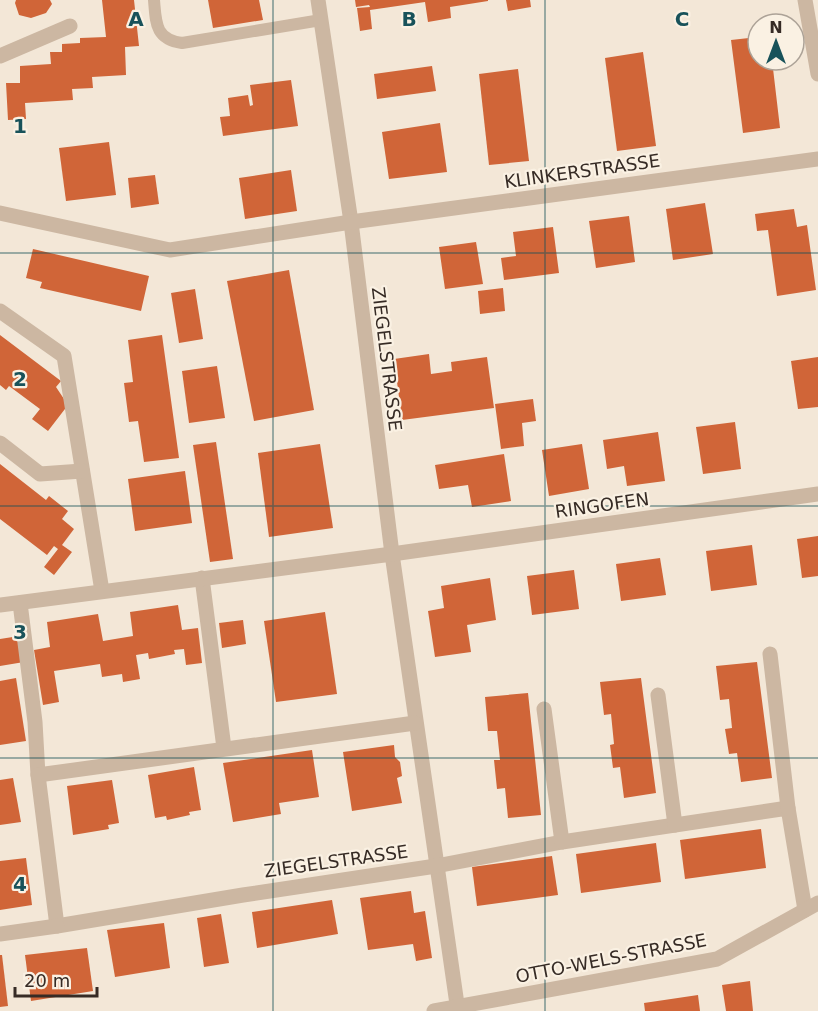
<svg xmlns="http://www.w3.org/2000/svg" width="818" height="1011" font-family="'DejaVu Sans',sans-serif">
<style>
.building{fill:#d06538}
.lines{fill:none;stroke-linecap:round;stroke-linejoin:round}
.lane{stroke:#ccb7a2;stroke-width:12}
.street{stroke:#ccb7a2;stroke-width:15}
.grid{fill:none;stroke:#18525a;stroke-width:1.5;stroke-opacity:0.55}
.labels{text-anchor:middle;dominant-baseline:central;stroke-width:4.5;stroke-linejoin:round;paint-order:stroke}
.street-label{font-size:18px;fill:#362b25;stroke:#faf1e3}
.grid-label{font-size:20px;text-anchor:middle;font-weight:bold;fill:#18525a;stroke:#faf1e3;stroke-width:4.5;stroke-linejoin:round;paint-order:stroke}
</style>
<rect width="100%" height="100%" fill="#f3e7d7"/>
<g class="building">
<path d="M16 0H50L52 4 46 13 31 18 19 15 15 3Z"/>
<path d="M102 0H134L139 46 125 47 126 75 92 77 93 88 72 89 73 100 25 103 26 119 8 120 6 83H20V66L51 64 50 52H62V44L80 43V38L106 37Z"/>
<path d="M208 0H259L263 20 213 28Z"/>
<path d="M355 0H488V1L450 7 451 18 428 22 425 2 370 10 372 29 360 31 357 8 370 7 369 5 356 7Z"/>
<path d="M506 0H530L531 7 508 11Z"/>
<path d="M758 37V60H772L780 128 743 133 731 40Z"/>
<path d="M643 52 656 146 617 151 605 58Z"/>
<path d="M432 66 436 91 377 99 374 74Z"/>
<path d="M518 69 529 161 489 165 479 74Z"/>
<path d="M291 80 298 126 223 136 220 117 230 116 228 98 248 95 250 106 253 105 250 85Z"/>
<path d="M440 123 447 172 389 179 382 132Z"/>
<path d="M109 142 116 195 66 201 59 148Z"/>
<path d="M291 170 297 211 245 219 239 178Z"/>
<path d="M155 175 159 204 131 208 128 178Z"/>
<path d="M705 203 713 254 673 260 666 209Z"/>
<path d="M794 209 797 227 807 225 816 290 777 296 768 230 757 231 755 214Z"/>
<path d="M629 216 635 262 596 268 589 221Z"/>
<path d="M553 227 559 273 504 280 501 258 516 256 513 232Z"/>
<path d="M476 242 483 284 445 289 439 247Z"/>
<path d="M33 249 149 276 141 311 40 288 42 282 26 278Z"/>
<path d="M289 270 314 410 254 421 227 281Z"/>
<path d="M503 288 505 311 480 314 478 291Z"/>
<path d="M195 289 203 339 179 343 171 293Z"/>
<path d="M0 335 61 381 56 387 68 405 48 431 32 419 40 409 9 386 6 390 0 385Z"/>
<path d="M162 335 179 458 144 462 138 421 129 422 124 383 133 382 128 340Z"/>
<path d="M429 354 431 374 452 371 451 362 487 357 494 408 402 420 394 359Z"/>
<path d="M818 357V407L798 409 791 361Z"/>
<path d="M217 366 225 418 189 423 182 371Z"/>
<path d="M533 399 536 421 522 423 524 446 501 449 495 404Z"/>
<path d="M735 422 741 469 703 474 696 427Z"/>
<path d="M658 432 665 481 627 486 624 466 607 469 603 440Z"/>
<path d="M216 442 233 559 210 562 193 445Z"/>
<path d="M320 444 333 528 269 537 258 453Z"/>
<path d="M582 444 589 489 549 496 542 450Z"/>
<path d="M504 454 511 501 472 507 468 485 439 489 435 465Z"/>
<path d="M0 464 46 500 49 496 68 511 62 519 74 529 62 545 72 552 54 575 44 567 58 549 54 546 47 555 0 519Z"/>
<path d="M185 471 192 523 135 531 128 479Z"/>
<path d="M818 536V576L802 578 797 539Z"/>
<path d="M752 545 757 585 711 591 706 551Z"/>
<path d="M660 558 666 595 621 601 616 564Z"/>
<path d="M574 570 579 609 532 615 527 576Z"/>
<path d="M490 578 496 620 467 625 471 652 435 657 428 611 444 608 441 586Z"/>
<path d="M178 605 182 630 198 628 202 663 186 665 184 649 174 650 175 654 149 659 148 653 136 655 140 679 123 682 122 674 102 677 100 664 54 671 59 702 43 705 34 650 50 647 47 622 98 614 103 641 133 636 130 612Z"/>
<path d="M325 612 337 694 276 702 264 621Z"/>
<path d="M243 620 246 644 222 648 219 623Z"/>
<path d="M19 636 24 662 0 666V639Z"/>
<path d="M757 662 772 778 741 782 737 753 729 754 725 729 732 728 729 699 720 700 716 666Z"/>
<path d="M16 678 26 741 0 745V681Z"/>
<path d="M641 678 656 793 624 798 620 767 613 768 610 745 614 744 611 714 604 715 600 682Z"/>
<path d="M528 693 541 815 508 818 505 788 497 789 494 760H500L497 731H488L485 697Z"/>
<path d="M394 745 395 757 400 762 402 776 397 778 402 803 352 811 343 752Z"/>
<path d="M312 750 319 797 279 803 281 814 233 822 223 763Z"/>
<path d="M194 767 201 810 189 812 190 815 167 820 166 816 155 818 148 775Z"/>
<path d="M13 778 21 822 0 825V780Z"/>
<path d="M112 780 119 823 108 825 109 829 73 835 67 786Z"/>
<path d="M761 829 766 868 685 879 680 840Z"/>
<path d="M656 843 661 882 581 893 576 854Z"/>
<path d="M552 856 558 895 477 906 472 867Z"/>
<path d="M26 858 32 905 0 910V861Z"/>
<path d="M411 891 414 913 425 911 432 958 416 961 413 944 368 950 360 898Z"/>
<path d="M332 900 338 934 257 948 252 912Z"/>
<path d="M221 914 229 963 204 967 197 918Z"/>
<path d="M164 923 170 968 115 977 107 930Z"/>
<path d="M87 948 93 991 31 1001 25 955Z"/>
<path d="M0 955H2L8 1006 0 1007Z"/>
<path d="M750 981 753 1011H726L722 985Z"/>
<path d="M698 995 700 1011H645L644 1003Z"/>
</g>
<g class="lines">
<path class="lane" d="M154 0C156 23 155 39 182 43L321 20"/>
<g class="street">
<path d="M318 0 351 222 392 554 458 1011"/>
<path d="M805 0 818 74"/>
<path d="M0 56 70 26"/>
<path d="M0 213 170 250 351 222 818 159"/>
<path d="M0 311 64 356 102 591"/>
<path d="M0 443 40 474 82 471"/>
<path d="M202 578 224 748"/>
<path d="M20 603 35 722 38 775 57 926 243 895 436 866 562 842 788 808 805 910"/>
<path d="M0 605 392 554 818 494"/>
<path d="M770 654 788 808"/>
<path d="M658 695 675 825"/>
<path d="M544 709 562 842"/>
<path d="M38 775 415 723"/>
<path d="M0 934 57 926"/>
<path d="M434 1011 717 959 818 903"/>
</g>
</g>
<path class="grid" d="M273 0V1011M545 0V1011M0 253H818M0 506H818M0 758H818"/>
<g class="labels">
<g class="street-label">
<text transform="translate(582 171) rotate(-8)">KLINKERSTRASSE</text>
<text transform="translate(387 359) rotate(83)">ZIEGELSTRASSE</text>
<text transform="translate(602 505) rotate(-8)">RINGOFEN</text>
<text transform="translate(336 861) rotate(-8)">ZIEGELSTRASSE</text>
<text transform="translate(611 958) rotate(-11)">OTTO-WELS-STRASSE</text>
</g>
</g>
<g class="grid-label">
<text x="136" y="26">A</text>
<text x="409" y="26">B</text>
<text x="682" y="26">C</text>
<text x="20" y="133">1</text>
<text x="20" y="386">2</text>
<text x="20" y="639">3</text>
<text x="20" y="891">4</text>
</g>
<g transform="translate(776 42)"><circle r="28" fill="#faf1e3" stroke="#aca297" stroke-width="1.5"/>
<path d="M0-4.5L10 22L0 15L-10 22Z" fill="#18525a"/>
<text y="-9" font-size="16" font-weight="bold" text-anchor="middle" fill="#362b25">N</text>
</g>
<path d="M15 987v9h82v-9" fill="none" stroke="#362b25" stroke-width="3"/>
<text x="24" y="987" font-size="18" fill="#362b25" stroke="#faf1e3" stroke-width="4.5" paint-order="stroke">20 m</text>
</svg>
